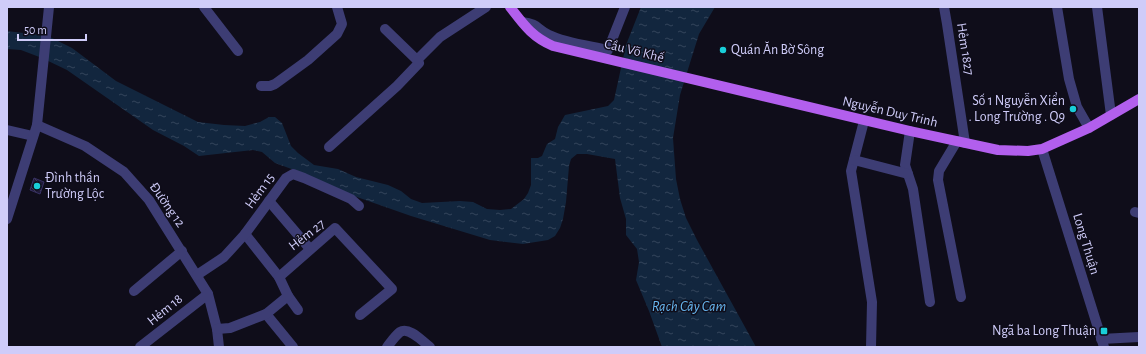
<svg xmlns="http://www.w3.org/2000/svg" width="1146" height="354" font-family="'Alegreya Sans',sans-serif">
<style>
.water{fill:url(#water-ripples)}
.building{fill:url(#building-back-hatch);stroke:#373063}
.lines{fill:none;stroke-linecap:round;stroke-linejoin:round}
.minor{stroke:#3d3d74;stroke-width:10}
.major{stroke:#b25fed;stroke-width:10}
.poi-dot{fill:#19ced9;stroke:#0f0d1a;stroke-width:1.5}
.labels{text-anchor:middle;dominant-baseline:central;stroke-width:3;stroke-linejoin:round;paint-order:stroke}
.street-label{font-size:14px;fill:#cfccf9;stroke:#0f0d1a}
.poi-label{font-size:14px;fill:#cfccf9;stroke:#0f0d1a;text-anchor:start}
.water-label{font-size:15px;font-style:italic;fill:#66b5ee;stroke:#0f0d1a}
</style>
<defs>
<pattern id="water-ripples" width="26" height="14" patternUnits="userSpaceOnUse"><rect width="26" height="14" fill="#12263e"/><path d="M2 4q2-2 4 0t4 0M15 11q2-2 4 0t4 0" fill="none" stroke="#33445b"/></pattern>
<pattern id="building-back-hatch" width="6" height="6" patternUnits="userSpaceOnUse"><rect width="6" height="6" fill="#201b39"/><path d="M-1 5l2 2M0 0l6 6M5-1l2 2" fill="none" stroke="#3f3b56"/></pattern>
</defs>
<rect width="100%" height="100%" fill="#0f0d1a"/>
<path class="water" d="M641 7H715L699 34 680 95 673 138 676 179 680 199 686 218 697 240 756 347H662L649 311 636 280 639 262 637 249 626 235V219L620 198 615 159 587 154H577L571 159 569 166 566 202 563 219 560 228 555 236 548 240 523 244 490 240 411 216 354 196 297 171 275 163 262 152 253 150 199 156 184 146 153 130 67 70 42 58 21 50 7 49V31L48 36 72 48 116 81 198 122 224 125 245 126 260 122 269 117H275L282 123 291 146 298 153 314 165 338 169 356 177 388 185 401 191 411 199 422 203 460 201 473 202 487 209 500 210 511 209 524 199 528 193 531 185V158H538L542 156 547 144 555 139 558 127 565 115 608 106 614 100 626 45Z"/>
<path class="building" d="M34 178 44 182 40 194 30 190Z"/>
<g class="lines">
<g class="minor">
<path d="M204 7 238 51"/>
<path d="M944 7 947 24 965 143"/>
<path d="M1057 7 1069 79 1077 107 1089 128"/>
<path d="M1097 7 1111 115"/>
<path d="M522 22C539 24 536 29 549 35 565 43 591 46 608 50L625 7"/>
<path d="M385 29 417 60 440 37 486 7"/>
<path d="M261 86H270L275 84 308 60 337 34 342 24 337 7"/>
<path d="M864 121 851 171 872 302 871 347"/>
<path d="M37 125 85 146 124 172 149 200 208 294 217 329 219 347"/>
<path d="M7 130 33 136"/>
<path d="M910 131 905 165 913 189 930 302"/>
<path d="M957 141 939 171 938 180 961 297"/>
<path d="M329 147 397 86 419 63 417 60"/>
<path d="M1042 149 1104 347"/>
<path d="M854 160 908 174"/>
<path d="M269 201 310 249"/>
<path d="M1135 212 1139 213"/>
<path d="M7 219 37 125 49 7"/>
<path d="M245 234 279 277"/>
<path d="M197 275 224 257 245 234 286 178 293 174 304 178 351 199 359 206"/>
<path d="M134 291 182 251"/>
<path d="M288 296 298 310"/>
<path d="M266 314 293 347"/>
<path d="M217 329 230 328 266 314 288 296 279 277 335 228 392 289 360 315"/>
<path d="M1101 339 1139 337"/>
<path d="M140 347 208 294"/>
<path d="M387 347C391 342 395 336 400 332 409 326 423 342 430 347"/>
</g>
<path class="major" d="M510 7C524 25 532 37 553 46L910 131 998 150 1028 151 1042 149 1089 128 1139 99"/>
</g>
<g class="poi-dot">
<circle cx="723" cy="50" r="4"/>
<circle cx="1073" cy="109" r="4"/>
<circle cx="37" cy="186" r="4"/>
<rect x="1100" y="327" width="8" height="8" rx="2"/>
</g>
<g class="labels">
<g class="street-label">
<text transform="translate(965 49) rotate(81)">Hẻm 1827</text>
<text transform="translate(634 51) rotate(14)">Cầu Võ Khế</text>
<text transform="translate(890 112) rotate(13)">Nguyễn Duy Trinh</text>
<text transform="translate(260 191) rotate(-54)">Hẻm 15</text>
<text transform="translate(167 205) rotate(55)">Đường 12</text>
<text transform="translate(307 235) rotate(-38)">Hẻm 27</text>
<text transform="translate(1086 244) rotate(73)">Long Thuận</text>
<text transform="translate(165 310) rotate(-39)">Hẻm 18</text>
</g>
<g class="poi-label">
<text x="731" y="50">Quán Ăn Bờ Sông</text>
<text x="1065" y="101" text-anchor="end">Số 1 Nguyễn Xiển<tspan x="1065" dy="16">. Long Trường . Q9</tspan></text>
<text x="45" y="178">Đình thần<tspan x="45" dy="16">Trường Lộc</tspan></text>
<text x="1096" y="331" text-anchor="end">Ngã ba Long Thuận</text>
</g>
<g class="water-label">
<text x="689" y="306">Rạch Cây Cam</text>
</g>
</g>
<rect width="1146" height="354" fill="none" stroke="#cfccf9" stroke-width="16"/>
<path d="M18 34v6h68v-6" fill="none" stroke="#cfccf9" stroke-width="2"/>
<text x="24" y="34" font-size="12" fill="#cfccf9" stroke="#0f0d1a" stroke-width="3" paint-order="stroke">50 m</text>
</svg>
